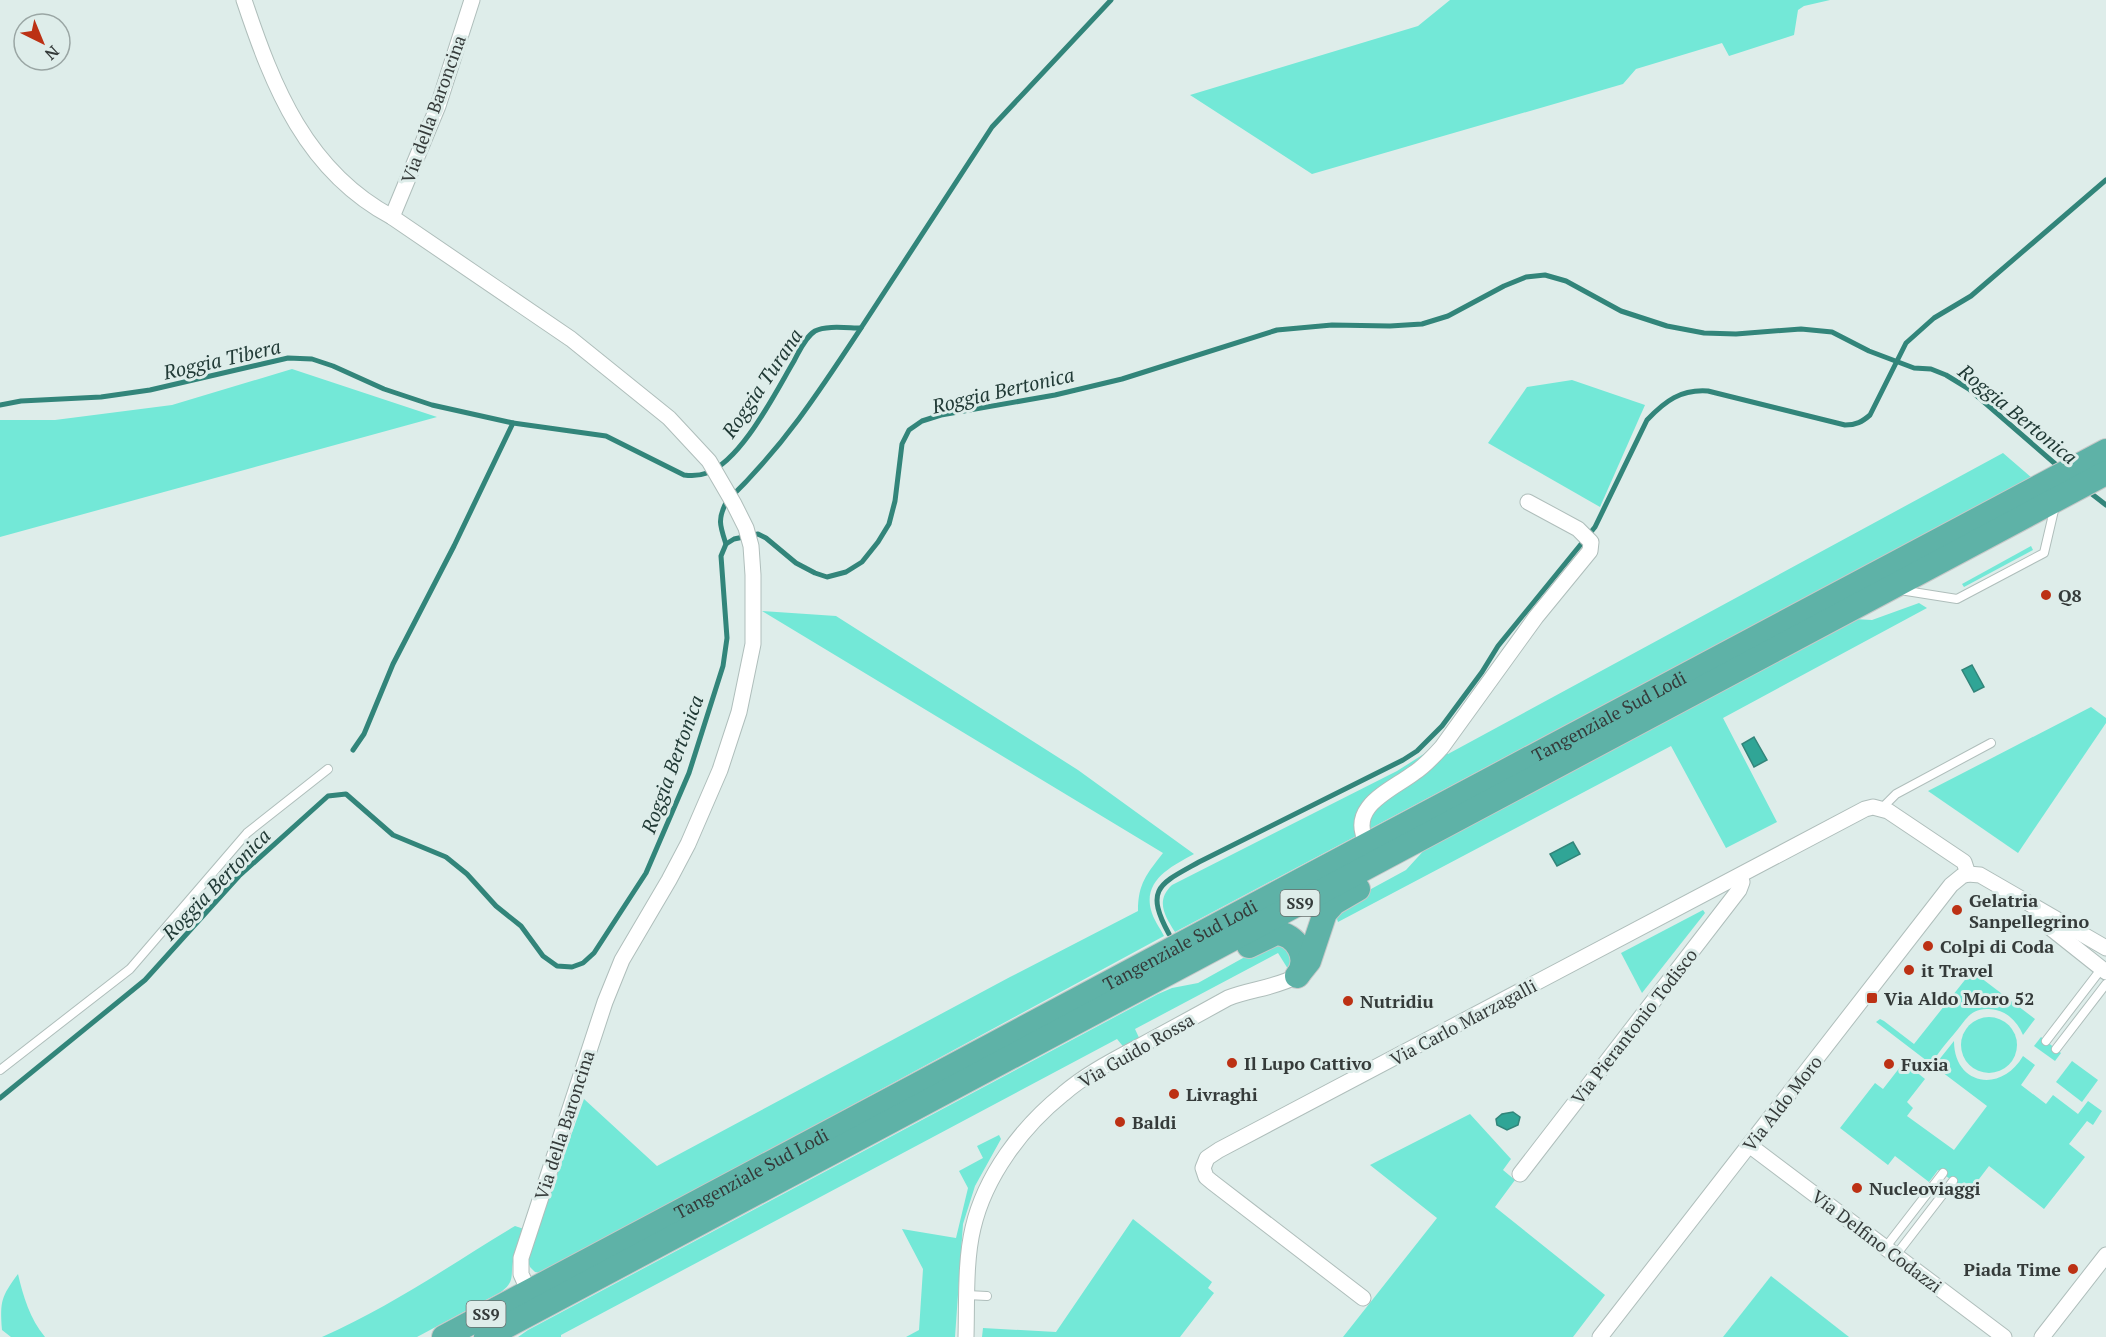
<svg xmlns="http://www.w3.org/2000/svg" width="2106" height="1337" font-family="'PT Serif',serif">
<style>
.green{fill:#73e8d7}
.water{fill:#30a596;stroke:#32857a;stroke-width:1.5}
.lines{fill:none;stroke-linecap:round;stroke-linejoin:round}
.stream{stroke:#32857a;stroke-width:5}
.service-casing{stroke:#afbebb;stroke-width:10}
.minor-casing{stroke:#afbebb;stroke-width:17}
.trunk-casing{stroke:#c6c8c8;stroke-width:26}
.service{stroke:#fff;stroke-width:8}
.minor{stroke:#fff;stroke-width:15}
.trunk{stroke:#5eb2a7;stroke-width:24}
.poi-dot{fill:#bc3114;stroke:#deedea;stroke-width:2}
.labels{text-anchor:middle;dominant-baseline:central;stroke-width:6;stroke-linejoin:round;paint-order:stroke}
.shield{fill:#deedea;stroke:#68706f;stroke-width:1.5}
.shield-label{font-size:16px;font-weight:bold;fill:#353b3a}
.street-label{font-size:18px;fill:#353b3a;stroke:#deedea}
.poi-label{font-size:18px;font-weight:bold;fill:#353b3a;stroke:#deedea;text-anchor:start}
.water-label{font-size:20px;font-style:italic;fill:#213a36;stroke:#deedea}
</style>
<rect width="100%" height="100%" fill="#deedea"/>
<g class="green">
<path d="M1450 0H1830L1804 6 1798 10 1794 35 1729 56 1722 43 1636 69 1623 84 1312 174 1190 95 1418 26Z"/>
<path d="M292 369 437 417 0 537V420H55L172 405Z"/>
<path d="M1572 380 1645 405 1600 507 1488 443 1527 387Z"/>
<path d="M2003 453 2032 478 1175 932C1165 916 1155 901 1172 885L1397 771 1427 752 1444 750 1448 754Z"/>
<path d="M2031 546 2033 550 1964 587 1962 584Z"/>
<path d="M1919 603 1927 608 1723 718 1777 822 1726 848 1671 746 1338 922 1336 916 1349 901 1406 870 1427 847 1854 619 1872 620Z"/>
<path d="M762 611 836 616 1078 770 1194 854C1172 866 1143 880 1151 910 1153 919 1160 928 1164 936L548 1270 541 1273 535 1272 530 1267 527 1259 584 1099 657 1166 1010 977 1138 911C1138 883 1147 874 1163 853Z"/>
<path d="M2091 707 2106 718V723L2018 853 1928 791Z"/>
<path d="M1703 910 1705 913 1642 993 1621 953Z"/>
<path d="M1282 942 1294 960 1288 969 1278 953 1135 1029 1141 1042 1126 1050 1117 1039 561 1335V1337H518L528 1330 1158 994 1172 988 1198 983 1270 943Z"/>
<path d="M1972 971 2035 1019 2023 1035C2018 1023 2009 1013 1996 1010 1971 1005 1967 1019 1954 1034 1946 1043 1938 1053 1931 1064L1876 1022 1880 1019 1884 1021 1914 1044Z"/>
<circle cx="1989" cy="1045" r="28"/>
<path d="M2041 1037 2061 1053 2055 1061 2034 1046Z"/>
<path d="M1954 1041C1954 1085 2001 1094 2023 1056L2035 1065 2021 1085 2046 1104 2053 1095 2078 1114 2088 1101 2102 1111 2093 1125 2087 1121 2069 1144 2085 1157 2044 1209 1989 1166 1963 1200 1953 1192 1958 1185 1938 1170 1929 1182 1895 1156 1888 1165 1840 1128 1875 1083 1883 1089 1904 1062 1925 1079 1907 1102 1913 1108 1907 1116 1954 1150 1987 1106 1934 1066Z"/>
<path d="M2072 1061 2098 1080 2082 1102 2056 1082Z"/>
<path d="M1470 1114 1511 1159 1503 1170 1515 1180 1495 1207 1605 1295 1573 1337H1343L1437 1218 1370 1165Z"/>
<path d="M999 1135 1001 1139 975 1186 963 1224 955 1337H906L919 1330 923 1269 902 1229 956 1238 968 1188 959 1171 983 1158 977 1146Z"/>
<path d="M1133 1219 1212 1282 1208 1288 1214 1293 1180 1337H982L983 1328 1056 1332Z"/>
<path d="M515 1226 524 1229C520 1239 517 1248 514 1258 509 1274 517 1280 501 1292L417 1337H322C390 1307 452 1264 515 1226Z"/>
<path d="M18 1274C23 1296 30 1319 45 1337H11L2 1330C0 1301 1 1297 18 1274Z"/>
<path d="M1771 1276 1849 1337H1723Z"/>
</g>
<g class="water">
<path d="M1972 665 1984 687 1974 692 1962 670Z"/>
<path d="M1754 737 1767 760 1754 767 1742 744Z"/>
<path d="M1573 842 1580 854 1557 866 1550 854Z"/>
<path d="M1513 1112 1520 1117 1518 1125 1507 1130 1497 1125 1496 1119 1502 1114Z"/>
</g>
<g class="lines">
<g class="stream">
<path d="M0 405 21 401 101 397 150 390 288 358 312 359 333 366 384 389 432 405 513 423"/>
<path d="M2088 491 2106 505"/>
<path d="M726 544C720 526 717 519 727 501 783 447 819 392 861 328"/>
<path d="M353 750 364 734 393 664 454 546 513 423 606 436 684 475C692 476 699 476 707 473 742 460 775 393 794 361 799 352 805 337 815 331 826 325 848 328 861 328L992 127 1111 0"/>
<path d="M1169 934C1144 888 1160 884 1199 862L1403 760 1417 751 1442 726 1482 672 1498 646 1595 527 1647 420C1665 401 1681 389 1708 391L1845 425C1856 425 1862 422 1870 415L1906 343 1934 318 1971 296 2106 180"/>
<path d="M0 1098 145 980 239 876 328 796 346 794 393 835 446 857 467 874 496 906 521 926 543 956 557 966 572 967 583 963 594 953 646 873 689 773 723 666 727 638 721 556 726 544 734 539 758 534 766 538 796 563 815 573 827 577 846 572 862 562 878 542 889 524 895 501 902 444 909 430 922 421 941 415 1055 395 1122 379 1277 330 1332 325 1390 326 1422 324 1448 316 1504 286 1526 277 1545 275 1566 281 1621 311 1667 326 1704 333 1736 334 1801 329 1832 332 1869 351 1914 368 1931 369 1946 375 1969 389 2060 468"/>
</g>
<defs>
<g id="service">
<path d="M1900 590 1957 599 2044 553 2055 506"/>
<path d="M1882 808 1896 794 1991 743"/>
<path d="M2046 1041 2102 968"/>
<path d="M2056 1049 2106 984"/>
<path d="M0 1070 130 969 247 833 328 769"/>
<path d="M1885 1248 1943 1173"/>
<path d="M1896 1255 1953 1181"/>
<path d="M967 1295 987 1296"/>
</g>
<g id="minor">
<path d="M244 0C273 87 306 171 392 217L571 339 669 418 709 461 734 504 746 528 751 546 753 575V644L739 712 720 770 688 844 669 880 622 960 605 1002 521 1258V1274L529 1292"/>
<path d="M392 217 438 106 472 0"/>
<path d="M1367 843C1347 807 1390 791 1414 773 1425 766 1433 757 1442 747L1536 617 1590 551 1591 542 1578 529 1528 502"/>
<path d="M1968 874 1980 875 2106 948"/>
<path d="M2038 918 2106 972"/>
<path d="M1749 1145 2004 1337"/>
<path d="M1520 1174 1739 890 1742 882 1740 876"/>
<path d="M1363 1298 1212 1182 1206 1177 1203 1168 1207 1158 1219 1150 1865 809 1873 807 1888 811 1964 862 1968 874"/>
<path d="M966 1337C967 1302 965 1261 973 1228 985 1176 1022 1127 1063 1094 1086 1074 1114 1060 1140 1046 1170 1030 1199 1014 1228 998 1251 989 1275 988 1297 976"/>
<path d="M1600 1337 1951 885 1962 876 1968 874"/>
<path d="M2042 1337 2106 1255"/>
</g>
<g id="trunk">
<path d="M1249 946 1276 933C1296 934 1310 957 1298 975"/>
<path d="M1297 976 1309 961 1325 913 1334 903 1358 889"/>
<path id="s1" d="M444 1337 2106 451"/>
<path d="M486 1337 2106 473"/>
</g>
</defs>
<use href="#service" class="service-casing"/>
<use href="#minor" class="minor-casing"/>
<use href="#trunk" class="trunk-casing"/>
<use href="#service" class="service"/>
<use href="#minor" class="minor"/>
<use href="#trunk" class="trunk"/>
</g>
<g class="poi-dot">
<circle cx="2046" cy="595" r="6"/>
<circle cx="1957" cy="910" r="6"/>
<circle cx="1928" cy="946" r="6"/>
<circle cx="1909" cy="970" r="6"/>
<rect x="1866" y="992" width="12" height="12" rx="3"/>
<circle cx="1348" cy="1001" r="6"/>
<circle cx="1232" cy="1063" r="6"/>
<circle cx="1889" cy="1064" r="6"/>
<circle cx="1174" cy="1094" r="6"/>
<circle cx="1120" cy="1122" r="6"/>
<circle cx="1857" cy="1188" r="6"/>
<circle cx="2073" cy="1269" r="6"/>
</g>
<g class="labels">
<g class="shield">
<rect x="1280.5" y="890" width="39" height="26" rx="4.5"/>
<rect x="466.5" y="1301" width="39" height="26" rx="4.5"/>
</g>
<g class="shield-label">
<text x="1300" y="903">SS9</text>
<text x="486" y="1314">SS9</text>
</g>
<g class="street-label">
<text transform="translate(433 109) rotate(-70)">Via della Baroncina</text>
<text stroke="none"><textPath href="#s1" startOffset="1320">Tangenziale Sud Lodi</textPath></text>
<text stroke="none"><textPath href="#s1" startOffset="834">Tangenziale Sud Lodi</textPath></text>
<text transform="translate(1463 1022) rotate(-28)">Via Carlo Marzagalli</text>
<text transform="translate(1634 1026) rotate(-52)">Via Pierantonio Todisco</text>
<text transform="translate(1136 1050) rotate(-30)">Via Guido Rossa</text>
<text transform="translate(1782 1103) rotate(-52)">Via Aldo Moro</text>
<text transform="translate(564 1125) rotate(-72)">Via della Baroncina</text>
<text stroke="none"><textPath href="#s1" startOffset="348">Tangenziale Sud Lodi</textPath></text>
<text transform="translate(1877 1241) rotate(37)">Via Delfino Codazzi</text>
</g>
<g class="poi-label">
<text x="2058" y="595">Q8</text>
<text x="1969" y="900">Gelatria<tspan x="1969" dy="21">Sanpellegrino</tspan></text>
<text x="1940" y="946">Colpi di Coda</text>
<text x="1921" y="970">it Travel</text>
<text x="1884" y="998">Via Aldo Moro 52</text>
<text x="1360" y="1001">Nutridiu</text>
<text x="1244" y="1063">Il Lupo Cattivo</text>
<text x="1901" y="1064">Fuxia</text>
<text x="1186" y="1094">Livraghi</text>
<text x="1132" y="1122">Baldi</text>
<text x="1869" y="1188">Nucleoviaggi</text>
<text x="2061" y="1269" text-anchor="end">Piada Time</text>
</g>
<g class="water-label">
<text transform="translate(222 359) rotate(-13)">Roggia Tibera</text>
<text transform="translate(762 383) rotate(-56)">Roggia Turana</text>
<text transform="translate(1003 390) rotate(-13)">Roggia Bertonica</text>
<text transform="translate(2018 414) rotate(39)">Roggia Bertonica</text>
<text transform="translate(672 764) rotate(-70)">Roggia Bertonica</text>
<text transform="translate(216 884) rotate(-46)">Roggia Bertonica</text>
</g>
</g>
<g transform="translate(42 42) rotate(137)"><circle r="28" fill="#deedea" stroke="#9aa6a4" stroke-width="1.5"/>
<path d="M0-4.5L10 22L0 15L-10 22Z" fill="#bc3114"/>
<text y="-9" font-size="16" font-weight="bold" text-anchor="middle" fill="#353b3a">N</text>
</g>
</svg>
